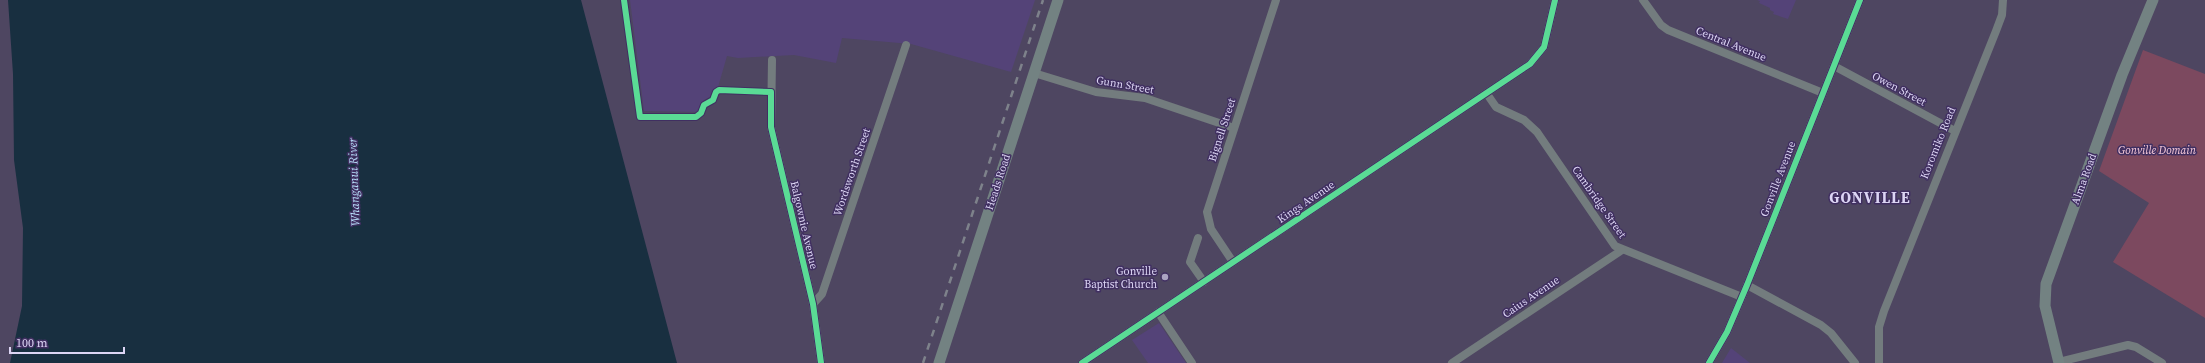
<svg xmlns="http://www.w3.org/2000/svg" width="2205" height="363" font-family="'Source Serif 4',serif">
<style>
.built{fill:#544378}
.green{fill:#7c495f}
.water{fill:#182f40}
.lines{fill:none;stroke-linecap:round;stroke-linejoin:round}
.street{stroke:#737c7e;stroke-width:8}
.secondary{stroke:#738282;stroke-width:11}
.rail{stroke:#7e828b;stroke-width:2.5;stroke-dasharray:7 7;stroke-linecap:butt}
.cycleway-casing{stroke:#402f61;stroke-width:8}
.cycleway{stroke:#5adb95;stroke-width:6}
.poi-dot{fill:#aaa3c1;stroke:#402f61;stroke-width:1.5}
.labels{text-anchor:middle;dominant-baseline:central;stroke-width:3;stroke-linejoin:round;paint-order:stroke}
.street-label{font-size:11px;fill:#dcd5f4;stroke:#402f61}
.park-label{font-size:11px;font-style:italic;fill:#faccdb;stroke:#402f61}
.poi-label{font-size:11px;fill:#dcd5f4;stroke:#402f61;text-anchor:end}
.water-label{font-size:12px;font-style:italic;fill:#b7dffa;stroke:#402f61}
.district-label{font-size:15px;font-weight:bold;letter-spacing:1px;fill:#dcd5f4;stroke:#402f61}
</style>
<rect width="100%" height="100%" fill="#4e4661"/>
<g class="built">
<path d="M630 0H1035L1011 72 911 44 842 38 836 63 794 55 738 58 727 56 716 94 704 100 701 112 644 111Z"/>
<path d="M1757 0H1796L1788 19 1773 14 1774 12 1770 10V8L1759 3 1760 1Z"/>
<path d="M1159 323 1186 363H1148L1132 340Z"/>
<path d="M1731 348 1750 363H1722Z"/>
</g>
<path class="green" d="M2143 50 2205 74V318L2113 262 2149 203 2099 171Z"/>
<path class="water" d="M8 0H581L677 363H10L22 306 23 228 14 160 13 74Z"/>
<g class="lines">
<g class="street">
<path d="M1643 0 1661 25 1668 30 1823 93"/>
<path d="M772 60 771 127 813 304 821 363"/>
<path d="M1834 66 1955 131"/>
<path d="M1034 73 1096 92 1145 98 1234 128"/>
<path d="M1487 94 1496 107 1524 120 1537 132 1615 246 1742 297"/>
<path d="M1198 238 1190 262 1204 282"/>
<path d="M1233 262 1211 229 1207 212 1276 0"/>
<path d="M1747 285 1821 325 1831 333 1855 363"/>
<path d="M813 304 822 294 824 288 906 45"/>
<path d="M1158 312 1192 363"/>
<path d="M2059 362 2128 345 2136 347 2162 363"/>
<path d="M1082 363 1530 64 1544 47 1555 0"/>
<path d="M1452 363 1622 250"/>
<path d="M1709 363 1727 332 1747 285 1860 0"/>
<path d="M1879 363V327L1884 311 1996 31 2002 15 2003 0"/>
</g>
<g class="secondary">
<path d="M939 363 1058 0"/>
<path d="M2059 363 2045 306 2046 284 2122 75 2153 0"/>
</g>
<path class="rail" d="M923 363 1043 0"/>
<defs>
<g id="cycleway">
<path d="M624 0 640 117H696L701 113 704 105 713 100 716 92 719 90 771 92V127L813 304 821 363"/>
<path d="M1082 363 1530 64 1544 47 1555 0"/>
<path d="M1709 363 1727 332 1747 285 1860 0"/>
</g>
</defs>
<use href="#cycleway" class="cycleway-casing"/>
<use href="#cycleway" class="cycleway"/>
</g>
<circle class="poi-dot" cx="1165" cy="277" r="4"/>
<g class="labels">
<g class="street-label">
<text transform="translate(1731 44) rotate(22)">Central Avenue</text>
<text transform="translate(1125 85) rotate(10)">Gunn Street</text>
<text transform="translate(1899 89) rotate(28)">Owen Street</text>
<text transform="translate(1222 130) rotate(-72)">Bignell Street</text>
<text transform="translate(1938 143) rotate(-68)">Koromiko Road</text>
<text transform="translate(852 172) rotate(-71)">Wordsworth Street</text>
<text transform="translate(1778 179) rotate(-69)">Gonville Avenue</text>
<text transform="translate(2084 179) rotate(-70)">Alma Road</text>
<text transform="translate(998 182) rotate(-72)">Heads Road</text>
<text transform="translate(1306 202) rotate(-34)">Kings Avenue</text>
<text transform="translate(1599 202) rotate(55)">Cambridge Street</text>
<text transform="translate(804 225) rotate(77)">Balgownie Avenue</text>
<text transform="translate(1531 297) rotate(-34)">Caius Avenue</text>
</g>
<g class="park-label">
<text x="2157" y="150">Gonville Domain</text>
</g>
<g class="poi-label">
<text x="1157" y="271">Gonville<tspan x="1157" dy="13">Baptist Church</tspan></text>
</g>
<g class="water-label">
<text transform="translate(354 182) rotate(-92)">Whanganui River</text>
</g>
<g class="district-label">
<text x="1870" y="197">GONVILLE</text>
</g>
</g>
<path d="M10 347v6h114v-6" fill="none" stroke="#dcd5f4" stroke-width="2"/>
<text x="16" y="347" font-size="12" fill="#dcd5f4" stroke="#402f61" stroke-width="3" paint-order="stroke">100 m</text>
</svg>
